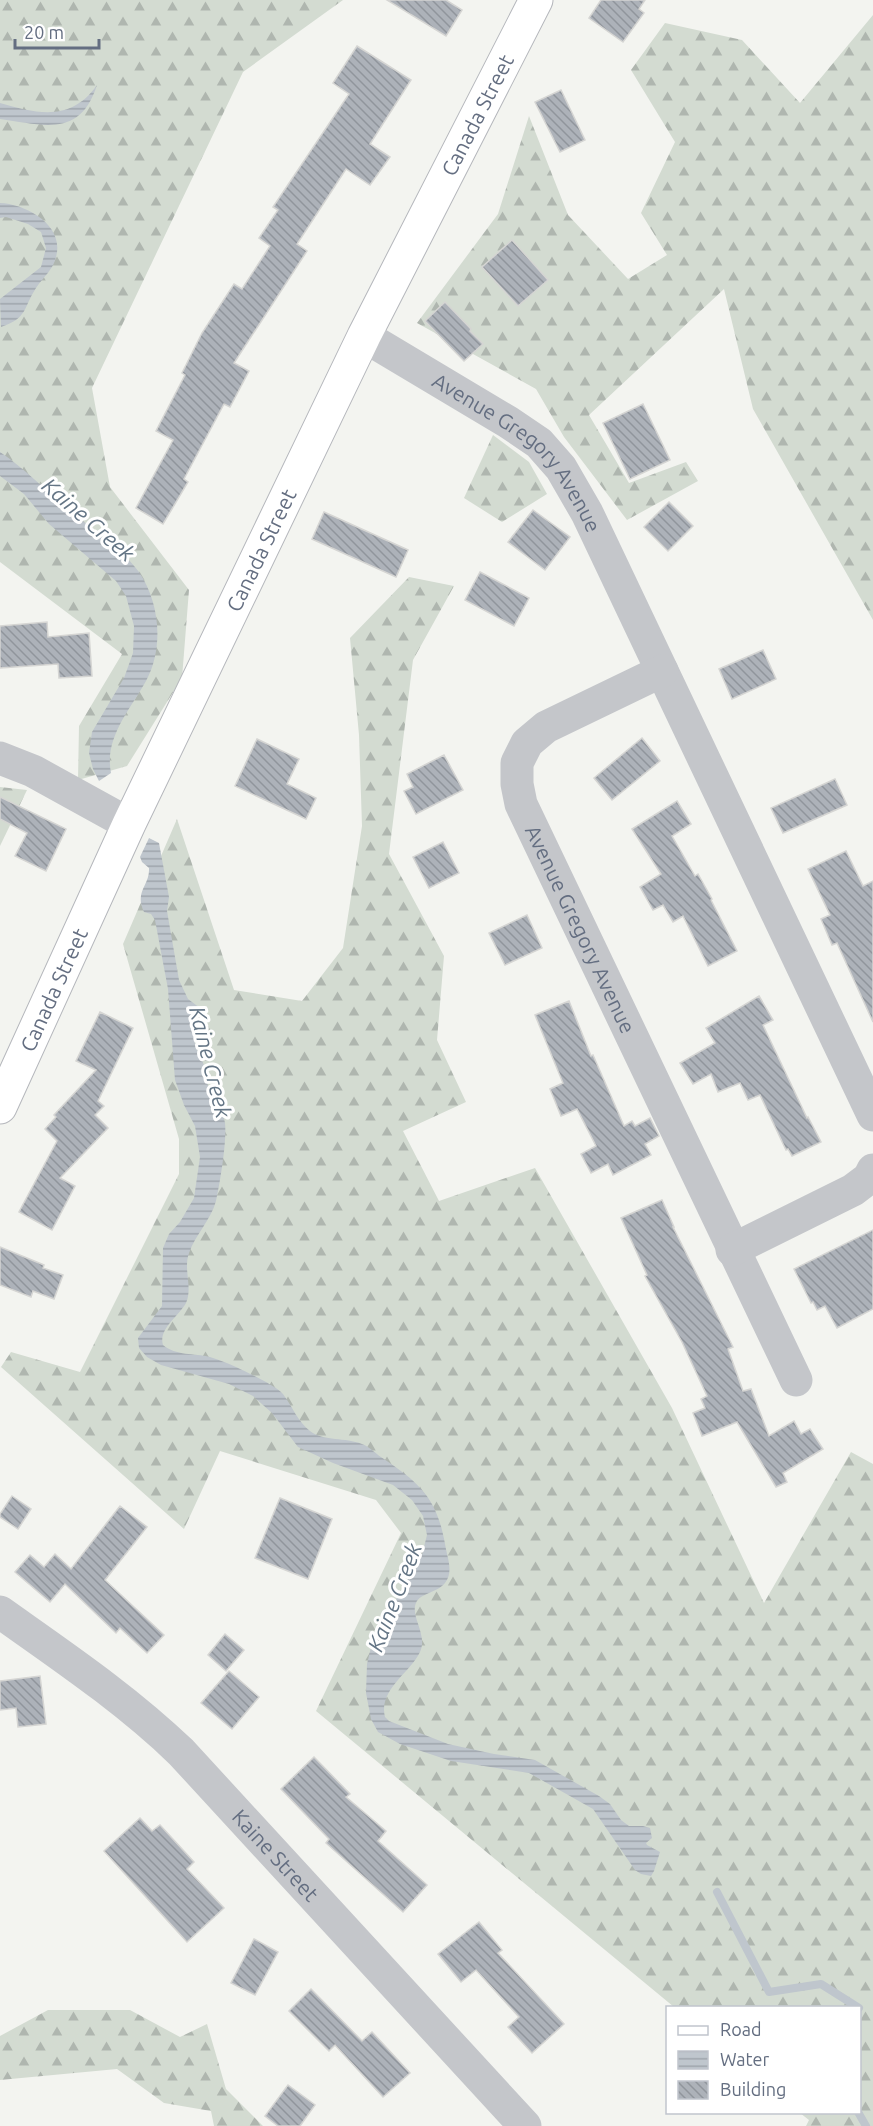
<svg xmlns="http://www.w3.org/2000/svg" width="873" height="2126" font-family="Ubuntu,sans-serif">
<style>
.forest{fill:url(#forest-firs)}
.water{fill:url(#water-rules)}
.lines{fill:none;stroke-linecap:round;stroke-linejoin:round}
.stream{stroke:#bfc6cd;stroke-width:8}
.building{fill:url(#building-back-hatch);stroke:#d5d5d3;stroke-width:1.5}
.major-casing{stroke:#b5b7bc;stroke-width:35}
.minor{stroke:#c4c6ca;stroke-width:33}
.major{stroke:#fff;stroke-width:33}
.labels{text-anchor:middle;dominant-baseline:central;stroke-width:6;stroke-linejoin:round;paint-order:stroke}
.street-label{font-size:21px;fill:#646e81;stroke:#fff}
.water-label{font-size:22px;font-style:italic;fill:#647585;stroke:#fff}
</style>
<defs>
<pattern id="forest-firs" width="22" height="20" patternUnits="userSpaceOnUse" patternTransform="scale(1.5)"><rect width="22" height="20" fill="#d3dbd1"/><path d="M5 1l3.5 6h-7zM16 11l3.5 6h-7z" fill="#afb6af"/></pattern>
<pattern id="water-rules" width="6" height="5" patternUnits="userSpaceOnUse" patternTransform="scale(1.5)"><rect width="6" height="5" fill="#bfc6cd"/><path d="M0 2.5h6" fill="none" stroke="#9fa5ac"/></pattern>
<pattern id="building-back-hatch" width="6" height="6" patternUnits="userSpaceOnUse" patternTransform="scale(1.5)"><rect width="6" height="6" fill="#adb2b9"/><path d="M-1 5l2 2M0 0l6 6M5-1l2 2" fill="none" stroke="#90959c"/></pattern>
</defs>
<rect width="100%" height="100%" fill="#f3f4f0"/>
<g class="forest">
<path d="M0 0H343L243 72 92 388 110 487 189 590 182 678 127 766 78 780 79 726 122 654 0 562Z"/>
<path d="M873 15V620L753 409 724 289 589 415 629 483 686 462 698 481 627 520 564 437 536 389 417 323 498 214 529 116 568 215 628 279 667 255 641 213 675 142 631 70 665 23 742 40 800 103Z"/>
<path d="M493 435 529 462 547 494 502 522 464 498Z"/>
<path d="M409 577 454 586 413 660 389 854 444 956 437 1040 466 1102 403 1131 439 1201 535 1168 672 1408 764 1603 851 1452 873 1464V2126H806L809 2120 800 2113 860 2112V2008L674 2007 316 1711 401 1533 376 1500 220 1451 184 1529 1 1367 11 1352 80 1372 179 1174V1139L123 944 177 819 234 990 302 1001 343 948 362 826 359 735 350 638Z"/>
<path d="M0 787 27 790 0 846Z"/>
<path d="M48 2010H130L180 2037 207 2024 226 2089 263 2126H214L211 2111 164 2103 117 2069 0 2080V2036Z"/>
</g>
<g class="water">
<path d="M97 85C80 138 44 125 0 119V103C38 114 71 122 97 85Z"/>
<path d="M0 203C26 204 65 225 56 257 53 270 44 276 36 288 23 308 28 318 1 327L0 299 41 267 46 248 41 232 28 224 6 217 0 218Z"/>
<path d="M0 452C24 468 45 490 67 508 90 528 121 547 139 572 160 603 164 648 146 681 130 710 104 738 111 773L99 781 93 769 89 753 92 732 124 678 133 653 134 626 126 596 116 581 49 524 24 494 0 476Z"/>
<path d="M149 838 159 843 169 897 167 911 179 980 188 999 200 1008C203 1020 190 1029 196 1047 198 1054 203 1061 205 1068 207 1074 206 1080 208 1086 214 1099 223 1109 225 1123 227 1141 220 1183 216 1201 211 1220 195 1235 189 1253 183 1270 193 1287 186 1303 179 1316 158 1329 163 1345 176 1356 194 1353 210 1357 219 1360 228 1363 236 1367 248 1373 275 1385 283 1394 292 1406 298 1422 310 1431 325 1442 345 1437 362 1444 370 1447 377 1455 384 1459 421 1484 437 1499 445 1544 447 1557 454 1572 445 1583 437 1593 420 1593 416 1603 410 1616 428 1635 420 1652 410 1673 378 1690 385 1717L389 1721 448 1744 494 1754 535 1760 599 1796 610 1804 621 1820 629 1826H643L650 1828 652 1838 646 1843 647 1845 660 1852 654 1871 651 1876 641 1874 635 1870 593 1809 529 1773 451 1761 400 1744 378 1732 371 1719 366 1693 367 1664 373 1639 422 1555 427 1535 423 1516 412 1500 393 1485 333 1463 298 1447 272 1413 253 1396 229 1384 161 1365 147 1357 139 1348 138 1338 162 1306 163 1248 169 1234 180 1222 194 1198 200 1157 195 1126 184 1105 175 1080 168 989 155 920 151 914 144 912C134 891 150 886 149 868L142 862 140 857Z"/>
</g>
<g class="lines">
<g class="stream">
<path d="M717 1892 769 1992 821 1984 859 2008"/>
<path d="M858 2112 866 2126"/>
</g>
</g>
<g class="building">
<path d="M387 0H446L462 10 446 36Z"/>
<path d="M601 0H645L639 9 644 13 623 42 589 18Z"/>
<path d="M357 46 411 80 370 144 390 157 370 185 346 169 297 244 307 251 234 363 249 371 230 407 224 404 184 479 188 482 163 524 136 508 173 440 156 431 185 375 182 373 202 333 234 284 242 289 270 246 259 238 278 210 273 207 349 94 333 83Z"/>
<path d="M561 90 585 140 560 152 535 102Z"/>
<path d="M512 240 548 280 518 306 482 267Z"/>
<path d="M445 302 471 329 470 331 483 344 464 361 425 321Z"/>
<path d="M643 404 670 460 630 479 603 423Z"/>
<path d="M669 502 693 526 668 551 644 527Z"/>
<path d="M533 510 570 537 545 570 508 542Z"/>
<path d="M324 512 408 550 396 577 312 539Z"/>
<path d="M480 572 529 598 514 626 465 600Z"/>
<path d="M47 622 48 637 89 633 92 676 59 678 58 664 0 668V626Z"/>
<path d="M763 650 776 679 732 699 719 669Z"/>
<path d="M642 738 660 761 612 800 594 778Z"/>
<path d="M257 739 299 759 287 784 316 798 306 819 235 786Z"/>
<path d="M444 755 463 790 416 814 404 791 413 787 407 774Z"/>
<path d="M835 779 847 805 783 833 771 808Z"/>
<path d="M0 797 66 829 46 871 15 856 27 833 0 819Z"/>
<path d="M677 801 691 824 672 836 695 876 698 874 712 899 711 900 737 951 708 966 683 916 673 922 663 905 653 910 640 887 661 874 632 829Z"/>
<path d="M443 842 459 873 429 888 413 857Z"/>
<path d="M846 851 863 886 873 881V1022L837 943 832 945 821 919 830 915 808 869Z"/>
<path d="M527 915 542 948 505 965 489 933Z"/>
<path d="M759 996 773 1020 763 1025 807 1118 808 1117 821 1142 792 1156 788 1149 786 1150 760 1095 748 1100 740 1083 718 1092 711 1074 693 1084 680 1063 715 1043 706 1028Z"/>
<path d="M569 1001 591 1056 593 1055 624 1126 632 1121 635 1126 650 1118 659 1136 645 1144 651 1155 613 1175 608 1164 591 1173 581 1154 596 1146 577 1109 561 1116 550 1089 563 1083 535 1015Z"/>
<path d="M100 1012 133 1028 98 1101 104 1106 95 1115 108 1128 60 1178 75 1186 52 1230 19 1212 57 1141 45 1129 56 1117 54 1115 96 1070 76 1061Z"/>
<path d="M662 1200 674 1227H673L733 1347 728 1349 743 1391 751 1389 769 1436 794 1421 801 1434 810 1429 823 1449 783 1473 787 1482 776 1487 737 1422 702 1436 693 1413 705 1408 701 1399 707 1396 682 1342 645 1276 647 1275 621 1218Z"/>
<path d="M873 1230V1309L837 1328 825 1306 817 1310 813 1302 811 1303 794 1269Z"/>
<path d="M0 1247 44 1265 43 1268 63 1275 54 1299 33 1291 31 1297 0 1285Z"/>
<path d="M12 1496 31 1509 18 1529 0 1517V1514Z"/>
<path d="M280 1498 332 1519 308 1579 255 1558Z"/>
<path d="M120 1506 147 1527 105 1580 164 1635 147 1653 120 1628 116 1633 65 1584 50 1602 15 1572 30 1555 44 1567 55 1554 71 1569Z"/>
<path d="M225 1634 244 1650 226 1671 208 1655Z"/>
<path d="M229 1671 259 1697 232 1729 201 1703Z"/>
<path d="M40 1676 46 1724 18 1727 16 1708 0 1710V1681Z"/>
<path d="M314 1757 350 1794 346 1797 386 1831 378 1841 427 1885 403 1912 326 1843 329 1839 281 1789Z"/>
<path d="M140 1818 152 1831 160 1825 194 1862 187 1869 224 1908 187 1942 104 1851Z"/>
<path d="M479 1922 502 1950 498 1953 564 2024 532 2053 508 2027 519 2017 476 1970 461 1982 438 1954Z"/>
<path d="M254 1939 278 1952 255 1995 231 1983Z"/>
<path d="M311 1989 362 2041 372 2032 410 2073 383 2097 335 2045 329 2051 289 2011Z"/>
<path d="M288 2085 315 2105 300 2126H278L265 2116Z"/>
</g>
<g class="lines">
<defs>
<g id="major">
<path id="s4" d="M0 1107 129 824 364 336 536 0"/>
</g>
</defs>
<use href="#major" class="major-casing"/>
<g class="minor">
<path id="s1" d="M364 336 508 422 539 443 561 468 587 513 873 1115"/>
<path id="s2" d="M662 671 546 727 527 743 517 763V784L521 804 796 1380"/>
<path d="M0 758 33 771 129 824"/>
<path d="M732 1250 853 1190 869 1178 873 1170"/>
<path id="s3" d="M0 1612C62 1656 126 1699 181 1752L525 2126"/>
</g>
<use href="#major" class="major"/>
</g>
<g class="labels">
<g class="street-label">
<text stroke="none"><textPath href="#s4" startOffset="1101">Canada Street</textPath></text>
<text stroke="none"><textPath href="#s1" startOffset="196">Avenue Gregory Avenue</textPath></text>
<text stroke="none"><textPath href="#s4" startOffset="615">Canada Street</textPath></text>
<text stroke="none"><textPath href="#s2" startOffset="356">Avenue Gregory Avenue</textPath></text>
<text stroke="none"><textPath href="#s4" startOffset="129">Canada Street</textPath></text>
<text stroke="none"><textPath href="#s3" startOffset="369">Kaine Street</textPath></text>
</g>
<g class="water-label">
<text transform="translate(89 519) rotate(41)">Kaine Creek</text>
<text transform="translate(211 1062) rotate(76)">Kaine Creek</text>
<text transform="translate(394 1597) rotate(-69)">Kaine Creek</text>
</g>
</g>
<rect x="666" y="2006" width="195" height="108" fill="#ffffff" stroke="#c1c5cd" stroke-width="1.5"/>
<rect x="678" y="2026" width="30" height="9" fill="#ffffff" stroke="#c1c5cd" stroke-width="1.5"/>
<text x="720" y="2036" font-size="18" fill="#646e81">Road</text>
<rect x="678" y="2051" width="30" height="18" fill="url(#water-rules)" stroke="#c1c5cd" stroke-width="1.5"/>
<text x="720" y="2066" font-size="18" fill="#646e81">Water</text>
<rect x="678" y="2081" width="30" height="18" fill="url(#building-back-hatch)" stroke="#c1c5cd" stroke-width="1.5"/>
<text x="720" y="2096" font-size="18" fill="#646e81">Building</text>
<path d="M15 39v9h84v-9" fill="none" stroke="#646e81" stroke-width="3"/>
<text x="24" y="39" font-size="18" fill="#646e81" stroke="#ffffff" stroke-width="4.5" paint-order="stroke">20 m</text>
</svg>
